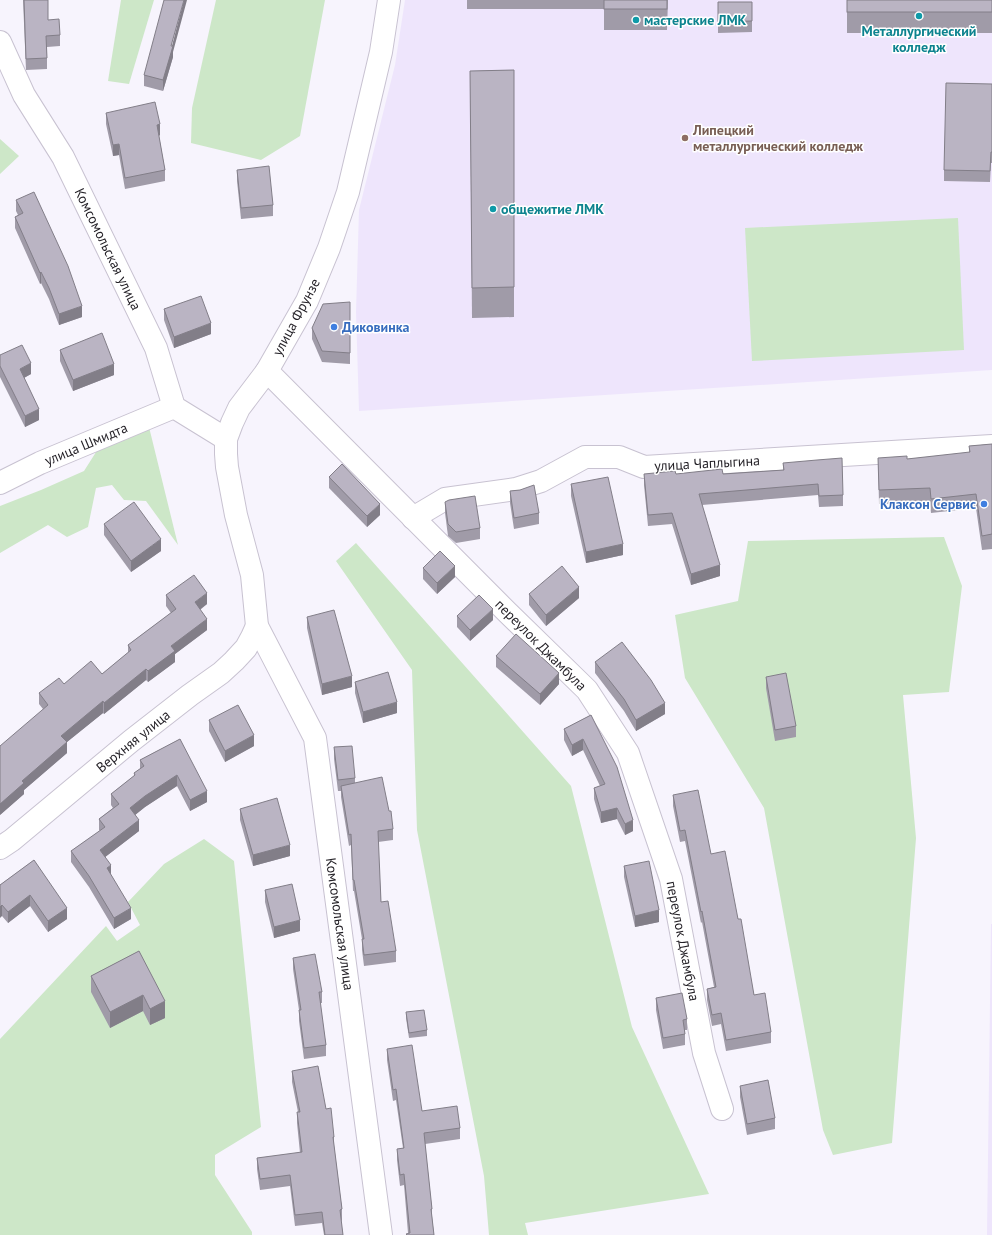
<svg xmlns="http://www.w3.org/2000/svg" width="992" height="1235" font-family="'PT Sans',sans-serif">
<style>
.built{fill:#eee5fc}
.green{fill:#cde7c8}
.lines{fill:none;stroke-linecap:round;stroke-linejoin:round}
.street-casing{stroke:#c8c2d1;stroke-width:24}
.street{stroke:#fff;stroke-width:22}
.wall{fill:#a09ba8}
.shaded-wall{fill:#827e88}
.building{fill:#bab4c3;stroke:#827e88}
.culture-dot{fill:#0f9aa8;stroke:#fff;stroke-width:1.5}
.education-dot{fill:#8d6e63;stroke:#fff;stroke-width:1.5}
.shop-dot{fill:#3f7fe0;stroke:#fff;stroke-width:1.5}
.labels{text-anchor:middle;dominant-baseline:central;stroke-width:3;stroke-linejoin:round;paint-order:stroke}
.culture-label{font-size:14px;font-weight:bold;fill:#0d838f;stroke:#fff;text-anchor:start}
.education-label{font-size:14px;font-weight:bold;fill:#785e54;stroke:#fff;text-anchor:start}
.street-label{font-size:14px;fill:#221f25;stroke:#fff}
.shop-label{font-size:14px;font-weight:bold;fill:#366cbe;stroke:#fff;text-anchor:start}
</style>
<rect width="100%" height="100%" fill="#f7f4fd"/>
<g class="built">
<path d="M405 0H992V370L359 411 356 312 359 210 395 65Z"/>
<path d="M991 924H992V1235H987Z"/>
</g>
<g class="green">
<path d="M121 0H154L129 84 108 81Z"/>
<path d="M216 0H325L300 136 261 160 191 143 192 108Z"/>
<path d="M0 139 19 156 0 174Z"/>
<path d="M958 218 964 350 752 361 745 228Z"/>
<path d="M149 427 178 545 146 501 124 500 112 485 96 488 88 527 67 537 48 525 0 553V506L41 490 84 471 98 449Z"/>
<path d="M944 537 962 586 949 692 903 695 916 838 892 1143 833 1155 823 1130 764 808 685 678 675 615 738 601 748 541Z"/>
<path d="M356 543 571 786 632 1027 709 1194 525 1223 528 1235H489L484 1176 417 830 412 670 336 561Z"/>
<path d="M204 839 234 861 261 1127 215 1155V1175L252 1232V1235H0V1039L106 926 117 941 140 925 128 902 164 864Z"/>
</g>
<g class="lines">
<defs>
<g id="street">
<path d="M0 42 24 95 63 157 156 348 174 407 226 439"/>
<path d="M267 371 508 613 587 690 628 753 671 879 704 1053 722 1109"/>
<path d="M0 483 40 463 174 407"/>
<path d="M413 518 445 499 516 489 541 481 585 457H619L644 467 992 446"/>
<path d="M0 848 12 840 131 741 190 695 221 673 234 661 246 648 252 637 257 626"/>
<path d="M381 1235 315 738 257 626 252 575 236 515 227 467 226 454V439L232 423 239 408 267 371 307 301 329 248 348 192 381 52 389 0"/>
</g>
</defs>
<use href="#street" class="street-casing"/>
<use href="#street" class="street"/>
</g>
<g class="wall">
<path d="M23 0H48V20L60 35V46L47 47V69L26 70Z"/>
<path d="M467 0H668L667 30H604V9H467Z"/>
<rect x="847" y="0" width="145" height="33"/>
<path d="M718 2 752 21V32L718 33Z"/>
<path d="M173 52V57L163 91 144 86V75Z"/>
<path d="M514 70V317L472 318 470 71Z"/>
<path d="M992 84V163H991L990 182 944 181V170Z"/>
<path d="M106 113 160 135 159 136 165 170V181L125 189 119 155 113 156 106 124Z"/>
<path d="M237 170 273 205V216L241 219 237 181Z"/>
<path d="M16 200 82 317 59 325 49 299 41 283 40 284 15 228V217L18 215 16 211Z"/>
<path d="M350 302V364L322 362 312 339V328Z"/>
<path d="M164 309 211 334 174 348 164 320Z"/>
<path d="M60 350 114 375 73 391 60 361Z"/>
<path d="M0 355 31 374 24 378 39 420 25 427 0 377Z"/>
<path d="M992 444V549L982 550 976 508 931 513 930 502 879 504 878 458 907 459 969 453V446Z"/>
<path d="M783 463 843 495V506L819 507 818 495 702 505 720 576 691 585 672 524 648 526 644 485V474H723L783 470Z"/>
<path d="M329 477 380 515 367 527 329 488Z"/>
<path d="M571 484 623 555 586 563 571 496Z"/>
<path d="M520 490 539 513V524L514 529 510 503V491Z"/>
<path d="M445 502 480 528V539L456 543 448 536 445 513Z"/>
<path d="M104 524 161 551 131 572 104 535Z"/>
<path d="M423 568 455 577 437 594 423 579Z"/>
<path d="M529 594 579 598 546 626 529 605Z"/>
<path d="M166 595 207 604 200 610 207 630 175 654V662L148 682 146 680 104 714 103 713 67 742V753L24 790V794L0 815 43 709 39 704V693L64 684 102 674 128 653V645L171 613 166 606Z"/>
<path d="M457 616 493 620 470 641 457 627Z"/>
<path d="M307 617 352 687 322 695 307 628Z"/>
<path d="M496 656 559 684 540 705 496 667Z"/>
<path d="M595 662 665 714 636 731 624 711 595 673Z"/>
<path d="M766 677 796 726V737L775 741 766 688Z"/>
<path d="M355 682 397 713 363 723 355 693Z"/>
<path d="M591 715 633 831 625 835 617 819 601 823 594 799V788L600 786 583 750 572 756 564 740V729Z"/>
<path d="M209 720 254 746 225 762 209 731Z"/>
<path d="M180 739 207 802 190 811 177 786 145 807 135 815 139 831 105 857 111 875 131 919 114 929 89 887 71 862V851L100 831 99 830V819L113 808 111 805V794L134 776V773L140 769V760Z"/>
<path d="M334 747 355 778V783L393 829V840L378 842 381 902 396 951V962L364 966 362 950V939L354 891H353L351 845 349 846 341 797V791H338L334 759Z"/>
<path d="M673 795 711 854 738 919 754 995 771 1032V1043L726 1051 721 1024 712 1026 707 1000V989L714 987 702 922 701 923 685 841 680 842 673 806Z"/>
<path d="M240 809 290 856 253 866 240 820Z"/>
<path d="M34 860 67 919 48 932 30 906 8 923 2 916 0 885Z"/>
<path d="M624 866 659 922 635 927 624 877Z"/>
<path d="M265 890 300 931 274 938 265 902Z"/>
<path d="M139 951 165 1018 150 1025 143 1011 110 1028 91 992V976Z"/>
<path d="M293 958 322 992V1003H320L326 1045V1056L304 1059 299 1021V1010L293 969Z"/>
<path d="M656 998 687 1019V1030H685V1045L663 1049 656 1010Z"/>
<path d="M406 1012 427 1030V1036L409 1038 406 1018Z"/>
<path d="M387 1049 422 1111 460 1128V1139L425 1144 432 1209V1216L434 1235 408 1233 404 1185 400 1186 397 1160V1149L403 1148 396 1100 393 1101 387 1060Z"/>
<path d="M292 1071 326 1109 334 1137V1146L342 1209V1220L341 1221 343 1235H324L322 1223 295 1226 290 1186 260 1190 257 1169V1158L300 1153 297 1123V1112H298L292 1082Z"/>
<path d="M740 1086 775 1118V1129L747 1135 740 1097Z"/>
</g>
<g class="shaded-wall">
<path d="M184 0H187L173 52V57L163 91V80Z"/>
<path d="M160 124V135L157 136V125Z"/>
<path d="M119 144V155L113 156V145Z"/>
<path d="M41 272V283L40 284V273Z"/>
<path d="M82 306V317L59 325V314Z"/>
<path d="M211 323V334L174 348V337Z"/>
<path d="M31 363V374L20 380V369Z"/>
<path d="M114 364V375L73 391V380Z"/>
<path d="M39 409V420L25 427V416Z"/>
<path d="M380 504V515L367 527V516Z"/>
<path d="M161 539V551L131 572V561Z"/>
<path d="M623 544V555L586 563V552Z"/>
<path d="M720 565V576L691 585V574Z"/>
<path d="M455 566V577L437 594V583Z"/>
<path d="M579 587V598L546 626V615Z"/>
<path d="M207 593V604L195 613V602Z"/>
<path d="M493 609V620L470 641V630Z"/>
<path d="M207 619V630L175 654V662L148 682V671L171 646Z"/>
<path d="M146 669V680L104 714V703Z"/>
<path d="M559 673V684L540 705V694Z"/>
<path d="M352 676V687L322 695V684Z"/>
<path d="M103 701V713L67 742V753L24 790V794L0 815V804L22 781 61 736Z"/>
<path d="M397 702V713L363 723V712Z"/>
<path d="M665 703V714L636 731V720Z"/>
<path d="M254 735V746L225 762V751Z"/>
<path d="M583 739V750L572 756V745Z"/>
<path d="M177 775V786L145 807 130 819V808L145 796Z"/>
<path d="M207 791V802L190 811V800Z"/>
<path d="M617 808V819L601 823V812Z"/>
<path d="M139 820V831L100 861V850Z"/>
<path d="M633 820V831L625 835V824Z"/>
<path d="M290 845V856L253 866V855Z"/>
<path d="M111 865V876L107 868Z"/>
<path d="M30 895V906L8 923V912Z"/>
<path d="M2 905V916L0 918V907Z"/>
<path d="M67 908V919L48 932V921Z"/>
<path d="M131 908V919L114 929V918Z"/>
<path d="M659 910V922L635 927V916Z"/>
<path d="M300 920V931L274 938V927Z"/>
<path d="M143 995V1011L110 1028V1012Z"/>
<path d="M165 1001V1018L150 1025V1009Z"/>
</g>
<g class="building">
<path d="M24 0H48V20L59 19 60 35 46 36 47 58 26 59Z"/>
<path d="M164 0H184L171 46H173L163 80 144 75Z"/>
<rect x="604" y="0" width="63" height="9"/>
<rect x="847" y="0" width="145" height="12"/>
<path d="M718 2H752V21L718 22Z"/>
<path d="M514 70V287L472 288 470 71Z"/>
<path d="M946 83 992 84V152H991L990 171 944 170Z"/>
<path d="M155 102 160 124 157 125 165 170 125 178 119 144 113 145 106 113Z"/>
<path d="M269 166 273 205 241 208 237 170Z"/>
<path d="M34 192 68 266 82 306 59 314 49 288 41 272 40 273 15 217 23 213 16 200Z"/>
<path d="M201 296 211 323 174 337 164 309Z"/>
<path d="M350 302V353L322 351 312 328 323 304Z"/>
<path d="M102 333 114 364 73 380 60 350Z"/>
<path d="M22 345 31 363 20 369 39 409 25 416 0 366V355Z"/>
<path d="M992 444V534L982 536 976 494 931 499 930 488 879 490 878 458 907 456V459L970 452 969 446Z"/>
<path d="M842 458 843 495 819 496 818 484 699 494 720 565 691 574 672 513 648 515 644 474 675 471 676 474 722 469 723 474 784 470 783 463 817 460Z"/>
<path d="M342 464 380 504 367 516 329 477Z"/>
<path d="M608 477 623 544 586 552 571 484Z"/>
<path d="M534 485 539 513 514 518 510 491 520 490Z"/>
<path d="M475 496 480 528 456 532 448 524 445 502 449 500Z"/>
<path d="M134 502 161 539 131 561 104 524Z"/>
<path d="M440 551 455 566 437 583 423 568Z"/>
<path d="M562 566 579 587 546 615 529 594Z"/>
<path d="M194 575 207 593 195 602 207 619 171 646 175 651 148 671 146 669 104 703 103 701 61 736 67 742 22 781 24 783 0 804V746L48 705 39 693 59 678 64 684 91 661 102 674 131 650 128 645 176 609 166 595Z"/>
<path d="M479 595 493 609 470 630 457 616Z"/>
<path d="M334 610 352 676 322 684 307 617Z"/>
<path d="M516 634 559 673 540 694 496 656Z"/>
<path d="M622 642 651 680 665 703 636 720 624 699 595 662Z"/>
<path d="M388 672 397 702 363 712 355 682Z"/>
<path d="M786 673 796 726 775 730 766 677Z"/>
<path d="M238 705 254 735 225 751 209 720Z"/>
<path d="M591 715 617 767 633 820 625 824 617 808 601 812 594 788 605 784 583 739 572 745 564 729Z"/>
<path d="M180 739 207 791 190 800 177 775 145 796 130 808 139 820 100 850 111 865 107 868 131 908 114 918 89 876 71 851 105 827 99 819 119 804 111 794 135 775 134 773 144 766 140 760Z"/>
<path d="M352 746 355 778 338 780 334 747Z"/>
<path d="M382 777 389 811H391L393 829 378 831 381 902 388 901 396 951 364 955 362 939H364L354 880H353L351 834 349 835 341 786Z"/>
<path d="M698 790 711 854 725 851 738 919H741L754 995 765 993 771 1032 726 1040 721 1013 712 1015 707 989 716 987 702 911 701 912 685 830 680 831 673 795Z"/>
<path d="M277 798 290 845 253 855 240 809Z"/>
<path d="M34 860 67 908 48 921 30 895 8 912 2 905 0 907V885Z"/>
<path d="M649 861 659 910 635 916 624 866Z"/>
<path d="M292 884 300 920 274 927 265 890Z"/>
<path d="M139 951 165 1001 150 1009 143 995 110 1012 91 976Z"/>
<path d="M315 954 322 992H319L326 1045 304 1048 299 1010H301L293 958Z"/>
<path d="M682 993 687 1019 683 1020 685 1034 663 1038 656 998Z"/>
<path d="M424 1010 427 1030 409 1033 406 1012Z"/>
<path d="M412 1045 422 1111 457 1106 460 1128 424 1133 432 1209H431L434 1235H407L406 1234 410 1233 404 1174 400 1175 397 1149 404 1148 396 1089 393 1090 387 1049Z"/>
<path d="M318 1066 326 1109 331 1108 334 1137H333L342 1209 340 1210 343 1235H325L322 1212 295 1215 290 1175 260 1179 257 1158 302 1152 297 1112H300L292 1071Z"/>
<path d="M768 1080 775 1118 747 1124 740 1086Z"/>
</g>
<g class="culture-dot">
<circle cx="919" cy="16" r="4"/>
<circle cx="636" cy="20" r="4"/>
<circle cx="493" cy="209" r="4"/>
</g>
<circle class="education-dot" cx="685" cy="138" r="4"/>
<g class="shop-dot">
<circle cx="334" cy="327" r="4"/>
<circle cx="984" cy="504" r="4"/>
</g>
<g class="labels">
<g class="culture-label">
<text x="644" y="20">мастерские ЛМК</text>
<text x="919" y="31" text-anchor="middle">Металлургический<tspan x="919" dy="16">колледж</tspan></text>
<text x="501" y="209">общежитие ЛМК</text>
</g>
<g class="education-label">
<text x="693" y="130">Липецкий<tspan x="693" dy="16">металлургический колледж</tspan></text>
</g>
<g class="street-label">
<text transform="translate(108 249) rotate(64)">Комсомольская улица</text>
<text transform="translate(296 317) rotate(-62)">улица Фрунзе</text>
<text transform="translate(86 444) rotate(-23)">улица Шмидта</text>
<text transform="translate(707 463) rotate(-3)">улица Чаплыгина</text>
<text transform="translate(541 645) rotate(45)">переулок Джамбула</text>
<text transform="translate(133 741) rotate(-39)">Верхняя улица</text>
<text transform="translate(340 924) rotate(82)">Комсомольская улица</text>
<text transform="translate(683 941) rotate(79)">переулок Джамбула</text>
</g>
<g class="shop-label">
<text x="342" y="327">Диковинка</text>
<text x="976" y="504" text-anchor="end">Клаксон Сервис</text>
</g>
</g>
</svg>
